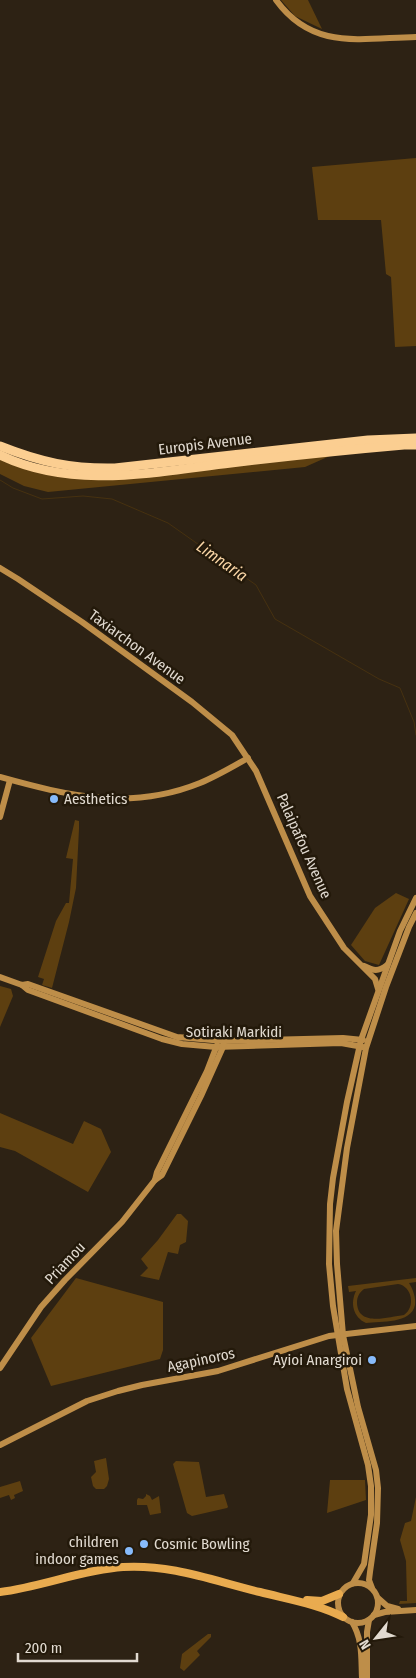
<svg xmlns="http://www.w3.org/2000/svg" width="416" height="1678" font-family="'Fira Sans Condensed',sans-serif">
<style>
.green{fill:#5d3f10;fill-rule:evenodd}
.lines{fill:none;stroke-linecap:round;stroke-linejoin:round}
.stream{stroke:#463110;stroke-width:1}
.secondary{stroke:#be8e49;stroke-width:6}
.primary{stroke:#e9ab4f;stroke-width:8}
.highway{stroke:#fbce91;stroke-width:9}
.poi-dot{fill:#87bbfb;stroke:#23190a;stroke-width:2}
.labels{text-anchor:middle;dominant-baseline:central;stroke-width:5;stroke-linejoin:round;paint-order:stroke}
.street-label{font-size:15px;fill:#e1dad0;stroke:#23190a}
.poi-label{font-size:15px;fill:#e1dad0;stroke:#23190a;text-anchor:start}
.water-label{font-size:16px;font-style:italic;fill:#fad6a6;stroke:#23190a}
</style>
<rect width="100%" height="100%" fill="#2d2214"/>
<g class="green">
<path d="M281 0H308L322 29 295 16Z"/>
<path d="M416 158V346L395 347 391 277 386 274 381 220H318L312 167Z"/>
<path d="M332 455 305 467 48 492 24 486 0 474V458L108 478Z"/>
<path d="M75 820 79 821V829L76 888 69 922 52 988 42 985 44 979 38 977 56 921 66 903H69L73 859 66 858Z"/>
<path d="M396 893 409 899 379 965 365 961 351 945 375 908Z"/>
<path d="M0 986 11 989 13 996 0 1027Z"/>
<path d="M0 1113 73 1144 84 1121 101 1129 111 1152 88 1192 15 1151 0 1147Z"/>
<path d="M177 1214H181L188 1221 186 1242 180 1245 178 1254 168 1252 159 1280 140 1276 148 1268 141 1259 158 1240Z"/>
<path d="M76 1278 163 1302V1350L160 1359 51 1386 31 1338Z"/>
<path d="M416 1278V1282L409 1283C413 1289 416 1298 415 1305 411 1324 381 1321 366 1323 353 1317 350 1303 356 1291L349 1292 348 1286ZM398 1284C412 1286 416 1307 404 1315 388 1317 358 1327 357 1303 357 1297 359 1293 364 1289Z"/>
<path d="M106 1458 109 1479 107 1486 104 1489H96L93 1486 91 1477 96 1472 94 1461Z"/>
<path d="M176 1461 199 1462 206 1497 224 1494 228 1507 227 1508 192 1516 187 1513 173 1464Z"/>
<path d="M330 1480H365L366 1500 327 1513Z"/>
<path d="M20 1481 23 1491 14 1495 15 1498 11 1500 9 1495 0 1498V1487Z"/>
<path d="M146 1494 150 1496 152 1500 159 1496 161 1513 150 1515 147 1505H137V1500L138 1498 143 1499 146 1496Z"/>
<path d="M416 1497V1603L399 1604 400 1601H407L406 1561 400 1540 405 1523 411 1521Z"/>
<path d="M208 1634H211V1637L197 1651 200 1655 184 1671 180 1668 182 1654Z"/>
</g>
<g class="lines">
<path class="stream" d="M0 480 13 488 42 499 83 496 112 499 168 523 256 585 275 619 379 679 400 688 414 722 416 735"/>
<g class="secondary">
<path d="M276 0C313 51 361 38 416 37"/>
<path d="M0 568 18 579 82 622 192 702 232 735 256 771 310 896 344 948 375 979 378 989"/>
<path d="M0 777C68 796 131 811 200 783 217 776 232 767 248 758"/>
<path d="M0 817 10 780"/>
<path d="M364 966C374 971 378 972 387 965"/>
<path d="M0 977 22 985 28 984 177 1037 224 1041 343 1038 363 1040"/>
<path d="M22 985 28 990 162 1039 182 1044 216 1047 341 1043 363 1047"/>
<path d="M155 1180 157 1172 207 1071 217 1045"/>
<path d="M0 1368 41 1307 65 1280 122 1222 155 1180 162 1175 201 1096 223 1047 224 1041"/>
<path d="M0 1445 87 1401 118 1391 142 1385 218 1371 329 1336 416 1326"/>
<circle cx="358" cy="1603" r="20"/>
<path d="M353 1583 364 1564 371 1515V1486L368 1465 347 1389 333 1306 329 1264 330 1204 333 1178 347 1102 361 1040 400 931 416 898"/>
<path d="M372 1588 369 1580 370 1572 377 1523 378 1488 376 1470 358 1407 343 1335 337 1264 336 1231 347 1148 366 1048 386 987 409 927 416 913"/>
<path d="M378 1598 387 1606 398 1609"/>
<path d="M374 1615 385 1612 416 1610"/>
<path d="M352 1622C363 1640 361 1658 362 1678"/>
<path d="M367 1678V1632L369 1620"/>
</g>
<g class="primary">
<path d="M0 1592C41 1587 81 1570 123 1567 171 1564 214 1581 260 1592 287 1599 318 1604 343 1617"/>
<path d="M307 1600 322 1601 339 1594"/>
</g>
<g class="highway">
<path d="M0 446C40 462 72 469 115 468L368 440 416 438"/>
<path d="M0 455C73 490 155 472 231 463 289 456 346 450 404 445H416"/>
</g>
</g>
<g class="poi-dot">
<circle cx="54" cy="799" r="5"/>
<circle cx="372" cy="1360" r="5"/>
<circle cx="144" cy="1544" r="5"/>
<circle cx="129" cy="1551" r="5"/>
</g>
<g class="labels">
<g class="street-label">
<text transform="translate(205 444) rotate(-7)">Europis Avenue</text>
<text transform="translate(137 647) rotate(36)">Taxiarchon Avenue</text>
<text transform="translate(304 846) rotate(66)">Palaipafou Avenue</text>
<text x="234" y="1032">Sotiraki Markidi</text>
<text transform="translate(65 1263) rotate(-47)">Priamou</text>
<text transform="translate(201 1360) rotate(-12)">Agapinoros</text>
</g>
<g class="poi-label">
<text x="64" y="799">Aesthetics</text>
<text x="362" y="1360" text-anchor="end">Ayioi Anargiroi</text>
<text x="119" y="1542" text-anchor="end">children<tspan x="119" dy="17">indoor games</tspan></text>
<text x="154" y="1544">Cosmic Bowling</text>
</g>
<g class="water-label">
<text transform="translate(222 561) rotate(35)">Limnaria</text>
</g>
</g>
<g transform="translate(376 1638) rotate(240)" stroke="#23190a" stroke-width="4" paint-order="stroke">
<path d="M0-4L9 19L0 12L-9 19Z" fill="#e1dad0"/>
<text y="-8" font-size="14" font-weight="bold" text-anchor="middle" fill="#e1dad0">N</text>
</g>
<path d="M18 1653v8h119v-8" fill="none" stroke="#e1dad0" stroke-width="2.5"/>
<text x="25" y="1653" font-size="15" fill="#e1dad0" stroke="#23190a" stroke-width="4" paint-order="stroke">200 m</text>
</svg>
